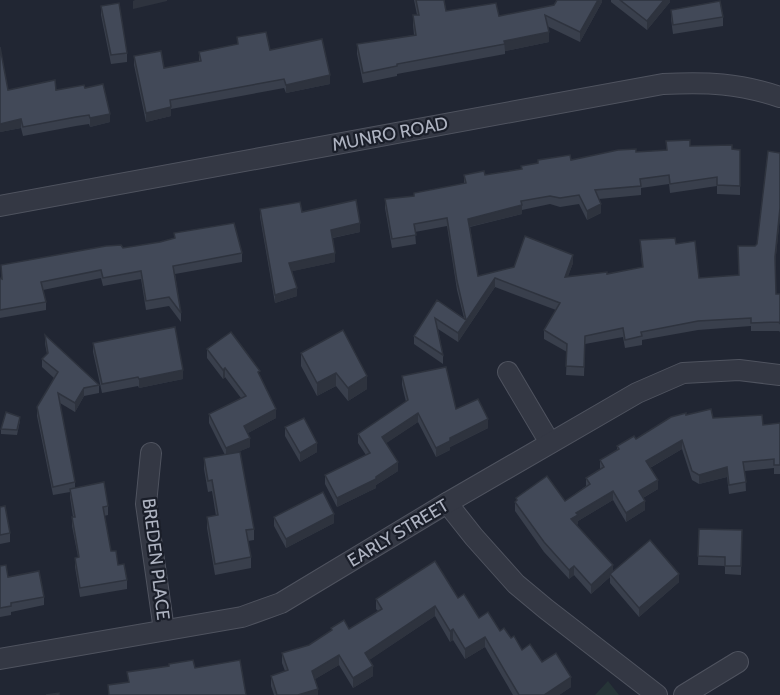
<svg xmlns="http://www.w3.org/2000/svg" width="780" height="695" font-family="Cabin,sans-serif">
<style>
.green{fill:#263437}
.lines{fill:none;stroke-linecap:round;stroke-linejoin:round}
.street-casing{stroke:#4f535f;stroke-width:22}
.street{stroke:#343844;stroke-width:20}
.wall{fill:#393f4c}
.shaded-wall{fill:#2e333e}
.building{fill:#424958;stroke:#2e333e;stroke-width:1.5}
.labels{text-anchor:middle;dominant-baseline:central;stroke-width:4.5;stroke-linejoin:round;paint-order:stroke}
.street-label{font-size:18px;fill:#aeb3c1;stroke:#1a1e29}
</style>
<rect width="100%" height="100%" fill="#212633"/>
<path class="green" d="M608 681 619 695H595Z"/>
<g class="lines">
<defs>
<g id="street">
<path d="M0 206 663 84C708 82 738 83 780 97"/>
<path d="M508 372 550 443"/>
<path d="M151 453 146 504 164 630"/>
<path d="M447 503 474 537 516 584 546 609 657 695"/>
<path d="M0 659 242 617 281 603 447 503 637 393 683 373 739 370 780 375"/>
<path d="M684 695 738 662"/>
</g>
</defs>
<use href="#street" class="street-casing"/>
<use href="#street" class="street"/>
</g>
<g class="wall">
<path d="M414 0H444L446 11 499 16 602 0V2L580 42 547 26 549 42 505 51V54L397 74V76L363 83 357 54V44L414 35 413 25V15H417Z"/>
<path d="M611 0H670V2L647 30 611 2Z"/>
<path d="M101 6 127 53V62L111 64 101 15Z"/>
<path d="M671 10 723 17V26L673 34 671 19Z"/>
<path d="M237 37 270 50 330 84 286 93 284 88 171 109V116L146 122 134 65V56L164 68 199 61V52L237 44Z"/>
<path d="M0 47 8 90H56L85 88 110 122 90 127 89 124 76 126 23 136 21 128 0 132Z"/>
<path d="M666 141 690 146 740 150V195L717 194V186L670 193 669 184 641 188V195L599 199 601 213 587 220 579 204 560 207 550 204 522 210V214L470 227 478 276 573 263 568 276 607 274 642 267 640 240 676 244 699 278 739 275 738 246H755L757 244 780 153V217L775 264 776 294H780V332L779 331H751V326L698 330 642 340V345L625 348 623 337 585 344 584 376 566 375 567 352 544 339V330L556 310 495 287 458 342 438 329 443 355V364L414 344V336L437 300 464 318 457 290 447 226 415 232 416 244 392 248 385 208V199L414 196 464 183V175H485L571 160 636 152 666 150Z"/>
<path d="M260 209 302 212 360 232 333 238 335 262 292 271 297 296 275 303 260 217Z"/>
<path d="M174 233 242 253V262L175 274 181 313V322L169 306 146 310 141 279 103 286 101 278 43 290 46 302V310L0 318V278H1V265L123 248 160 242 174 238Z"/>
<path d="M45 335 99 385V393L84 396 75 412 60 403 75 482V488L108 506V515L104 516 111 551 127 580V589L80 597 75 567V558L78 557 72 526V517H73L70 497V492L53 495 37 416V407L54 378 42 367V359L47 354 45 344Z"/>
<path d="M93 343 183 379 139 388 138 386 102 393 93 352Z"/>
<path d="M207 349 260 377 276 418 248 433 250 447 235 453 254 529V540L248 541 251 557V568L215 575 207 528V517L216 516 212 491 208 492 204 469V458L225 455 209 423V414L241 398 225 377 223 379 207 358Z"/>
<path d="M301 353 367 389 348 401 336 386 317 396 301 366Z"/>
<path d="M402 376 488 428 450 447V450L436 457 418 422 386 443 398 471 376 485V488L337 507 325 484V475L366 455 358 443V434L406 402 402 385Z"/>
<path d="M686 415 763 425 780 423V474H774V468L745 471 746 491 729 494 727 477 699 484 692 480 682 449 650 468 658 489 643 498 645 510 626 522 613 500 578 521V524L576 525 613 571 679 582 639 617 610 583V577L591 594 574 575 569 579 544 552 515 511V502L516 501V498L565 501 586 486V478L600 469V460L617 450V446L636 439Z"/>
<path d="M20 421 17 435 1 434V429Z"/>
<path d="M285 427 317 452 300 462 285 436Z"/>
<path d="M0 507 10 533V542L0 544Z"/>
<path d="M274 517 334 523 286 548 274 526Z"/>
<path d="M699 529 742 530 741 575 725 574V566L698 565Z"/>
<path d="M0 566 8 577 44 597V605L11 612V615L0 617Z"/>
<path d="M458 598 479 618 511 638 522 650 542 662 571 687 559 695H513L485 647 465 659 453 640 450 642 435 616 369 660 373 676 353 688 339 665 315 679 318 695H274L271 686V676L285 671 282 663V653L309 645 331 631V628L349 629 378 611 376 609V599Z"/>
</g>
<g class="shaded-wall">
<path d="M135 0H167V1L133 9V1Z"/>
<path d="M598 0H602V2L580 42V32Z"/>
<path d="M664 0H670V2L647 30V21Z"/>
<path d="M549 32V42L505 51 504 41Z"/>
<path d="M330 75V84L286 93V85Z"/>
<path d="M171 107V116L146 122V113Z"/>
<path d="M110 114V122L90 127V118Z"/>
<path d="M21 119V128L0 132V124Z"/>
<path d="M601 204V213L587 220V211Z"/>
<path d="M522 205V214L468 227V219Z"/>
<path d="M780 208V217L775 266V257Z"/>
<path d="M360 223V232L331 238V230Z"/>
<path d="M335 253V262L289 272V263Z"/>
<path d="M573 255V263L565 285V277Z"/>
<path d="M495 278V287L458 342V333Z"/>
<path d="M297 288V296L275 303V295Z"/>
<path d="M225 368V377L223 379V370Z"/>
<path d="M183 370V379L139 388V379Z"/>
<path d="M336 373V386L317 396V383Z"/>
<path d="M367 376V389L348 401V388Z"/>
<path d="M84 388V396L75 412V403Z"/>
<path d="M276 409V418L244 435V426Z"/>
<path d="M418 413V422L382 446V437Z"/>
<path d="M488 419V428L450 447V450L436 457V448L450 438Z"/>
<path d="M250 438V447L226 457V448Z"/>
<path d="M682 440V449L646 470V461Z"/>
<path d="M317 443V452L300 462V453Z"/>
<path d="M398 462V471L376 485V488L337 507V498L376 477Z"/>
<path d="M727 467V477L699 484V475Z"/>
<path d="M658 480V489L639 500V491Z"/>
<path d="M613 491V500L578 521V524L571 528V519L576 513Z"/>
<path d="M645 501V510L626 522V513Z"/>
<path d="M334 514V523L286 548V539Z"/>
<path d="M613 565V574H610V577L591 594V585Z"/>
<path d="M574 566V575L569 579V570Z"/>
<path d="M679 574V582L639 617V608Z"/>
<path d="M435 606V616L365 663V653Z"/>
<path d="M453 629V640L450 642V631Z"/>
<path d="M485 637V647L465 659V649Z"/>
<path d="M339 655V665L312 681V671Z"/>
<path d="M373 666V676L353 688V678Z"/>
<path d="M571 677V687L559 695H544Z"/>
<path d="M318 689V695H298Z"/>
</g>
<g class="building">
<path d="M416 0H444L446 11 496 3 499 16 554 5 557 0H598L580 32 545 15 549 32 504 41 505 44 397 64V66L363 73 357 44 416 35 413 15H419Z"/>
<path d="M620 0H664L647 21Z"/>
<path d="M720 1 723 17 673 25 671 10Z"/>
<path d="M119 3 127 53 111 55 101 6Z"/>
<path d="M266 32 270 50 322 39 330 75 286 85 284 79 170 100 171 107 146 113 134 56 161 51 164 68 201 61 199 52 238 44 237 37Z"/>
<path d="M0 47 8 90 55 80 56 90 84 85 85 88 103 84 110 114 90 118 89 115 76 117 23 127 21 119 0 124Z"/>
<path d="M690 140V146L732 145V149L740 150V186L717 185V177L670 184 669 175 640 179 641 186 595 190 601 204 587 211 579 195 560 198 550 196 521 201 522 205 468 219 478 276 514 267 525 236 573 255 565 277 607 272V274L643 267 640 240 675 238 676 244 695 241 699 278 739 275 738 246H755L757 244 768 151 780 153V208L775 257 776 294H780V324L779 322 751 323V318L698 321 641 332 642 336 625 340 623 328 585 336 584 367 566 366 567 344 544 330 560 303 495 278 458 333 435 318 443 355 414 336 437 300 466 320 457 281 447 218 414 224 416 235 392 239 385 199 414 196V193L466 183 464 175 484 171 485 175 522 169 521 166 538 163V160L570 155 571 160 618 150 636 149V152L667 150 666 141Z"/>
<path d="M356 200 360 223 331 230 335 253 289 263 297 288 275 295 260 209 300 202 302 212Z"/>
<path d="M234 223 242 253 173 266 181 313 169 297 146 301 141 271 103 278 101 270 41 282 46 302 0 310V278L2 279 1 265 106 246 121 245 123 248 160 242 175 238 174 233Z"/>
<path d="M175 327 183 370 139 379 138 377 102 384 93 343Z"/>
<path d="M343 330 367 376 348 388 336 373 317 383 301 353Z"/>
<path d="M231 332 260 371 258 372 276 409 244 426 250 438 226 448 209 414 246 396 225 368 223 370 207 349Z"/>
<path d="M45 335 99 385 84 388 75 403 58 393 75 482 53 487 37 407 58 372 42 359 48 353Z"/>
<path d="M446 367 456 409 478 399 488 419 450 438V441L436 448 418 413 382 437 398 462 376 477V479L337 498 325 475 370 453 358 434 408 400 402 376Z"/>
<path d="M711 409 713 418 762 415 763 425 780 423V465H774V459L743 462 746 482 729 485 727 467 699 475 692 471 682 440 646 461 658 480 639 491 645 501 626 513 613 491 576 513 578 515 571 519 613 565 591 585 574 566 569 570 544 542 515 502 517 500 516 498 547 476 565 501 590 484 586 478 604 467 600 460 619 449 617 446 634 436 636 439 671 417 686 413V415Z"/>
<path d="M6 412 20 417 17 430 1 429Z"/>
<path d="M304 418 317 443 300 453 285 427Z"/>
<path d="M240 452 254 529 246 530 251 557 215 564 207 517 218 515 212 480 208 481 204 458Z"/>
<path d="M104 482 108 506 103 507 111 551H116L118 565 124 564 127 580 80 588 75 558 79 557 72 517H75L70 489Z"/>
<path d="M323 492 334 514 286 539 274 517Z"/>
<path d="M5 506 10 533 0 535V507Z"/>
<path d="M699 529 742 530 741 566H725V557L698 556Z"/>
<path d="M650 540 679 574 639 608 610 574Z"/>
<path d="M435 561 458 598 464 594 479 618 488 612 500 631 504 628 511 638 514 636 522 650 530 644 542 662 556 653 571 677 544 695H519L485 637 465 649 453 629 450 631 435 606 365 653 373 666 353 678 339 655 312 671 318 689 298 695H277L271 676 288 670 282 653 309 645 332 630 331 628 344 620 349 629 382 609 376 599Z"/>
<path d="M6 565 8 577 39 571 44 597 11 603V606L0 608V566Z"/>
<path d="M193 660 195 668 240 660 246 695H109L108 685 129 682 127 672 169 666V664Z"/>
<path d="M59 693V695H46Z"/>
</g>
<g class="labels">
<g class="street-label">
<text transform="translate(390 134) rotate(-11)">MUNRO ROAD</text>
<text transform="translate(398 533) rotate(-31)">EARLY STREET</text>
<text transform="translate(156 559) rotate(83)">BREDEN PLACE</text>
</g>
</g>
</svg>
